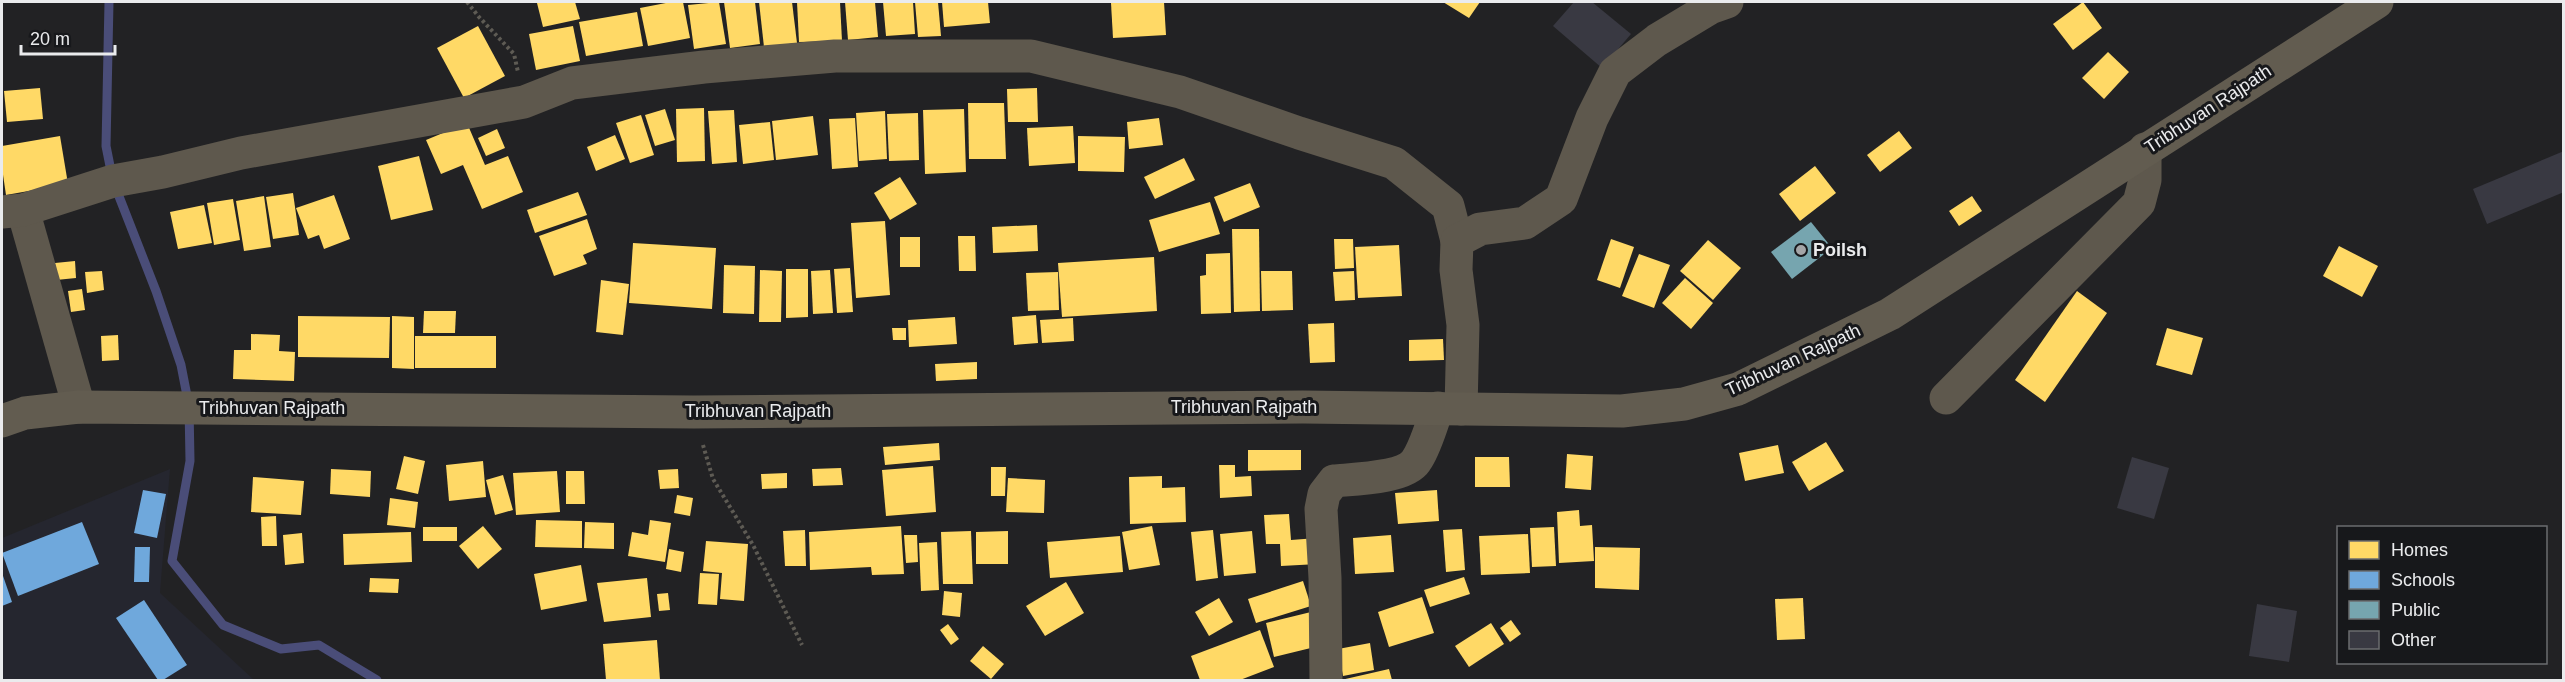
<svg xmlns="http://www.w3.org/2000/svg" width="2565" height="682" font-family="Arial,sans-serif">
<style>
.built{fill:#25262f}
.homes{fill:#ffd966}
.schools{fill:#6fa8dc}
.public{fill:#76a5af}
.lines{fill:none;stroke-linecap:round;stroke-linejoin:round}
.stream{stroke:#4a4d78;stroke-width:9}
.building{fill:#393942}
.path{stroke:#5e5b54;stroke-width:4;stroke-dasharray:3 3;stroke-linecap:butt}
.minor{stroke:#5e584d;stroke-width:33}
.trunk{stroke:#625c50;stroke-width:33}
.poi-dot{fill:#a4a5a7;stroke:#17181b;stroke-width:2}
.labels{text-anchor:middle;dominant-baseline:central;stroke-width:6;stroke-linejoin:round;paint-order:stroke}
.street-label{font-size:18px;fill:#eaebed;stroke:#17181b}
.poi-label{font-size:18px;font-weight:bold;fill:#eaebed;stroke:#17181b;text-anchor:start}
</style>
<rect width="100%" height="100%" fill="#222224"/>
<path class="built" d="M170 469 160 593 254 680H2V538Z"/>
<g class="homes">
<path d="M545 2H575L580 19 543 27 537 3Z"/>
<path d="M671 2H683L690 38 648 46 640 8Z"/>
<path d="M719 2 726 44 694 49 688 5Z"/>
<path d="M724 2H755L760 44 730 48Z"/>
<path d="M759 2H792L797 43 764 47Z"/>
<path d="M797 2H840L842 41 799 42Z"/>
<path d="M845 2H875L878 37 848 40Z"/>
<path d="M883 2H913L915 34 886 36Z"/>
<path d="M915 2H938L941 36 918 37Z"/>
<path d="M942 2H988L990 23 944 27Z"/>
<path d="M1164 2 1166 35 1113 38 1111 3Z"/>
<path d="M1443 2H1480L1469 18Z"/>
<path d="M2083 2 2102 28 2073 50 2053 24Z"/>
<path d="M637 12 643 46 586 56 579 22Z"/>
<path d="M478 26 505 76 464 98 437 48Z"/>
<path d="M573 26 580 61 536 70 529 34Z"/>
<path d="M2108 52 2129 72 2104 99 2082 78Z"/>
<path d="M40 88 43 119 7 122 4 91Z"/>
<path d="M1037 88 1038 122H1008L1007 89Z"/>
<path d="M968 103H1004L1006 159H969Z"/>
<path d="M704 108 705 161 677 162 676 109Z"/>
<path d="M665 109 675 140 655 146 645 115Z"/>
<path d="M964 109 966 172 925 174 923 110Z"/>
<path d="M734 110 737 162 712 164 708 111Z"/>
<path d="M885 111 887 159 859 161 856 113Z"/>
<path d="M918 113 919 160 889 161 887 114Z"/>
<path d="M641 115 654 155 630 163 616 123Z"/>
<path d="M813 116 818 155 776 160 772 121Z"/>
<path d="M855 118 858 167 832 169 829 119Z"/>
<path d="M1159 118 1163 145 1129 149 1127 122Z"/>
<path d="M770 122 774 160 743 164 739 125Z"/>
<path d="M467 123 485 165 508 156 523 192 482 209 463 165 441 174 426 140Z"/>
<path d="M1073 126 1075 163 1029 166 1027 128Z"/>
<path d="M497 129 505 148 486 156 478 138Z"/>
<path d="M1899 131 1912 148 1880 172 1867 155Z"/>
<path d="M615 135 625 159 596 171 587 147Z"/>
<path d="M60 136 68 184 6 195 2 168V146Z"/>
<path d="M1078 136 1125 137 1124 172 1078 171Z"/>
<path d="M419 156 433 210 391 220 378 166Z"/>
<path d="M1184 158 1195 180 1155 199 1144 177Z"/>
<path d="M1815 166 1836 193 1800 221 1779 194Z"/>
<path d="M900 177 917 204 890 220 874 193Z"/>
<path d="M1250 183 1260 207 1224 222 1214 197Z"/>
<path d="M578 192 587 215 535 233 527 210Z"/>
<path d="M293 193 299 235 273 239 266 197Z"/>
<path d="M334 195 350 239 324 249 319 235 308 239 296 208Z"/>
<path d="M264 196 271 247 244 251 236 201Z"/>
<path d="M1972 196 1982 211 1959 226 1949 211Z"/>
<path d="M233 199 240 240 214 245 207 203Z"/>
<path d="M1210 202 1220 234 1159 252 1149 220Z"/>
<path d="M204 205 212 243 178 249 170 212Z"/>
<path d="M587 219 597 249 583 255 587 264 554 276 539 236Z"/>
<path d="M885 221 890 295 856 298 851 223Z"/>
<path d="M1037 225 1038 251 993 253 992 227Z"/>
<path d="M1232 229H1259L1260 311 1234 312Z"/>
<path d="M958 236H975L976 271H959Z"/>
<rect x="900" y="237" width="20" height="30"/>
<path d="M1334 239H1353L1354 268 1335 269Z"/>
<path d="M1611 239 1634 247 1620 288 1597 280Z"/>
<path d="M1708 240 1741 268 1713 300 1680 271Z"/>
<path d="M633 243 716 248 712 309 629 303Z"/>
<path d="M1399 245 1402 296 1358 298 1355 247Z"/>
<path d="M2339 246 2378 266 2362 297 2323 276Z"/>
<path d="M1230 253 1231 313 1201 314 1200 276 1206 275V254Z"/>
<path d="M1639 254 1670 265 1654 308 1622 296Z"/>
<path d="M1154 257 1157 311 1062 317 1058 263Z"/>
<path d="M75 261 76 278 56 280 55 263Z"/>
<path d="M724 265 755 266 754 314 723 313Z"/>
<path d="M850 268 853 312 837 313 834 269Z"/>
<path d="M786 269H808V317L786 318Z"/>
<path d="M760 270 782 271 781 322H759Z"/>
<path d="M830 270 833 313 813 314 811 271Z"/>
<path d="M102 271 104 290 87 293 85 272Z"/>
<path d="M1261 271H1292L1293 310 1262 311Z"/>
<path d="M1354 271 1355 300 1335 301 1333 272Z"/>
<path d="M1058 272 1059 310 1028 311 1026 273Z"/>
<path d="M1685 278 1713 303 1691 329 1662 303Z"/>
<path d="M601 280 629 284 623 335 596 332Z"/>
<path d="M82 289 85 310 71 312 68 291Z"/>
<path d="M2077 291 2107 313 2045 402 2015 380Z"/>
<path d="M424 311H456L455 333H423Z"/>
<path d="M1036 315 1038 343 1014 345 1012 317Z"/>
<path d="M298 316 390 317 389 358 298 357Z"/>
<path d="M392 316 414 317V369L392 368Z"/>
<path d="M955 317 957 344 909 347 908 320Z"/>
<path d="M1073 318 1074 341 1042 343 1040 320Z"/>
<path d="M1334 323 1335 362 1310 363 1308 324Z"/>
<path d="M892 328H906V340H893Z"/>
<path d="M2167 328 2203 338 2192 375 2156 365Z"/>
<path d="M251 334 280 335 279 351 295 352 294 381 233 379 234 350H251Z"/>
<path d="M118 335 119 360 102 361 101 336Z"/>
<rect x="415" y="336" width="81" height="32"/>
<path d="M1443 339 1444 360 1409 361V340Z"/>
<path d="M977 362V379L936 381 935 364Z"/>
<path d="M1826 442 1844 471 1809 491 1792 462Z"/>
<path d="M939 443 940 460 885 465 883 447Z"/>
<path d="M1778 445 1784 473 1745 481 1739 453Z"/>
<path d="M1248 450H1301V470L1248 471Z"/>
<path d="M1567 454 1593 456 1591 490 1565 488Z"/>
<path d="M404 456 425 461 418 494 396 489Z"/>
<path d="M1475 457H1509L1510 487H1475Z"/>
<path d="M483 461 486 497 449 501 446 465Z"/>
<path d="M1219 465H1235V477L1251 476 1252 496 1220 498Z"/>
<path d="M933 466 936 512 886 516 882 470Z"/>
<path d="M991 467H1006L1005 496H991Z"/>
<path d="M841 468 843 485 813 486 812 469Z"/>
<path d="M331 469 371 471 370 497 330 494Z"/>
<path d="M678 469 679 488 660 489 658 470Z"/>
<path d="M557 471 560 512 516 515 513 473Z"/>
<path d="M566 471H584L585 504H566Z"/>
<path d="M787 473V488L762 489 761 474Z"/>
<path d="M503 475 513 510 495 515 486 480Z"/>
<path d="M1162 476V488L1185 487 1186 522 1130 524 1129 477Z"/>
<path d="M253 477 304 481 301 515 251 512Z"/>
<path d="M1008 478 1045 480 1044 513 1006 512Z"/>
<path d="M1437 490 1439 521 1398 524 1395 493Z"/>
<path d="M677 495 693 498 690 516 674 513Z"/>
<path d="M390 498 418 502 415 528 387 525Z"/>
<path d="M1579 510 1580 526 1592 525 1594 561 1559 563 1557 512Z"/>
<path d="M1289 514 1291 540 1317 538 1318 564 1281 566 1280 544H1266L1264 515Z"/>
<path d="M276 516 277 546H262L261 517Z"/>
<path d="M536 520 582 521V548L535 547Z"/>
<path d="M650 520 671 523 665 562 628 556 632 532 648 535Z"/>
<path d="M585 522 614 523V549L584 548Z"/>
<path d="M483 526 502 549 478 569 459 546Z"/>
<path d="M901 526 904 574 872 575 871 567 810 570 809 532Z"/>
<path d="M1152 526 1160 565 1129 570 1122 532Z"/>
<rect x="423" y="527" width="34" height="14"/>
<path d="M1554 527 1556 566 1532 567 1530 528Z"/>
<path d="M1462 529 1465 570 1446 572 1443 530Z"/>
<path d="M805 530 806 566H785L783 531Z"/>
<path d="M1213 530 1218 578 1196 581 1191 532Z"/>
<path d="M971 531 973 584H943L941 532Z"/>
<path d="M1008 531V564H976V532Z"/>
<path d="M1252 531 1256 573 1224 576 1220 534Z"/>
<path d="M411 532 412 562 344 565 343 534Z"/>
<path d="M302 533 304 563 285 565 283 535Z"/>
<path d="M1528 534 1530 573 1481 575 1479 536Z"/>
<path d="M904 535H917L918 562 906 563Z"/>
<path d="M1391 535 1394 572 1355 574 1353 538Z"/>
<path d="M1120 536 1123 572 1050 578 1047 542Z"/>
<path d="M706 541 748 544 744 601 720 599 722 573 703 571Z"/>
<path d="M937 542 939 590 921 591 919 543Z"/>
<path d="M1595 547 1640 548 1639 590 1595 588Z"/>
<path d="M669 549 684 552 681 572 666 569Z"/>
<path d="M581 565 587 601 541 610 534 574Z"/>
<path d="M700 573 719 574 717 605 698 604Z"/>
<path d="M1464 577 1470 594 1430 607 1424 590Z"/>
<path d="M370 578 399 579 398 593 369 592Z"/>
<path d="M647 578 651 617 604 622 597 583Z"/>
<path d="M1303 581 1311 606 1256 623 1248 599Z"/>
<path d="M1066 582 1084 613 1045 636 1026 606Z"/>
<path d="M944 591 962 593 960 617 942 615Z"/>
<path d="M668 593 670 610 659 611 657 594Z"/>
<path d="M1422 597 1434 633 1389 647 1378 612Z"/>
<path d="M1219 598 1233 622 1209 636 1195 612Z"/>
<path d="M1803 598 1805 639 1777 640 1775 599Z"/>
<path d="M1311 612 1319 646 1274 657 1266 623Z"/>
<path d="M1511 620 1521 634 1510 642 1500 628Z"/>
<path d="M1491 623 1504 644 1469 667 1455 646Z"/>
<path d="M948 624 959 639 951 645 940 630Z"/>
<path d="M1260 630 1274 667 1240 680H1200L1191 656Z"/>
<path d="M657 640 660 680H606L603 644Z"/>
<path d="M1370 643 1374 670 1343 676 1338 649Z"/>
<path d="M983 646 1004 664 991 679 970 661Z"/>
<path d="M1389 669 1392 680H1341Z"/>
</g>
<g class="schools">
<path d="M143 490 166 494 157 538 134 533Z"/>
<path d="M82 522 99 564 18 596 2 553Z"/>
<path d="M135 547H150L149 582H134Z"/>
<path d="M2 573 12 602 2 606Z"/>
<path d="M144 600 187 665 163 680H158L116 618Z"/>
</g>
<path class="public" d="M1811 222 1832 248 1792 279 1771 252Z"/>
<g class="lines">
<path class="stream" d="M109 2 106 146 113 181 156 291 181 365 189 406 190 461 172 561 223 625 281 649 319 645 377 680"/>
</g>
<g class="building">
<path d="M1574 2H1592L1631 34 1602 68 1553 26Z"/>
<path d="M2564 151V192L2487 224 2473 189Z"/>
<path d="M2132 457 2169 468 2154 519 2117 508Z"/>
<path d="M2257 604 2297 611 2289 662 2249 656Z"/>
</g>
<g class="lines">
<g class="path">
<path d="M467 2 479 17 514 54 518 72"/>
<path d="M703 445 713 479 753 545 802 645"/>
</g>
<g class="minor">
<path d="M23 210 79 407"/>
<path d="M2 212 23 210 113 181 163 172 241 153 524 102 572 83 704 67 835 56H1031L1180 92 1299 133 1394 163 1448 206 1457 241"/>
<path d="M1946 398 2139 203 2145 180V149"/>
<path d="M1461 409 1463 325 1456 270 1457 241 1480 229 1525 223 1561 199 1592 118 1615 72 1657 40 1710 8 1727 2"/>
<path d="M1326 680 1325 578 1321 509 1324 494 1334 481C1354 479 1405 478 1416 461 1426 447 1431 425 1438 408"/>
</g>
<path class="trunk" d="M2 421 25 413 79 407 694 412 1303 407 1622 411 1684 404 1738 389 1890 314 2377 2"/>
</g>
<circle class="poi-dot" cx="1801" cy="250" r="6"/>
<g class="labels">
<g class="street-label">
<text transform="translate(2208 109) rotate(-33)">Tribhuvan Rajpath</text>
<text transform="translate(1793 360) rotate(-25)">Tribhuvan Rajpath</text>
<text x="1244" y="407">Tribhuvan Rajpath</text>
<text x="272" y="408">Tribhuvan Rajpath</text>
<text x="758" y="411">Tribhuvan Rajpath</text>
</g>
<g class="poi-label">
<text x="1813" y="250">Poilsh</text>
</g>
</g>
<rect width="2565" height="682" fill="none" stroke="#eaebed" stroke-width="6"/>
<rect x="2337" y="526" width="210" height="138" fill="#17181b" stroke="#6b6c6f" stroke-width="1.5"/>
<rect x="2349" y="541" width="30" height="18" fill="#ffd966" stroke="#6b6c6f" stroke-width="1.5"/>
<text x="2391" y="556" font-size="18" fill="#eaebed">Homes</text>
<rect x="2349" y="571" width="30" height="18" fill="#6fa8dc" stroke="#6b6c6f" stroke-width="1.5"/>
<text x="2391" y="586" font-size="18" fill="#eaebed">Schools</text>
<rect x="2349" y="601" width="30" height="18" fill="#76a5af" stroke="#6b6c6f" stroke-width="1.5"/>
<text x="2391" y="616" font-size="18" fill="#eaebed">Public</text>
<rect x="2349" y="631" width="30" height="18" fill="#393942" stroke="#6b6c6f" stroke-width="1.5"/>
<text x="2391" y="646" font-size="18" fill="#eaebed">Other</text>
<path d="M21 45v9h94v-9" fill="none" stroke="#eaebed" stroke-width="3"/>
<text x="30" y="45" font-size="18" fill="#eaebed" stroke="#17181b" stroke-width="4.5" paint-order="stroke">20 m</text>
</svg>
